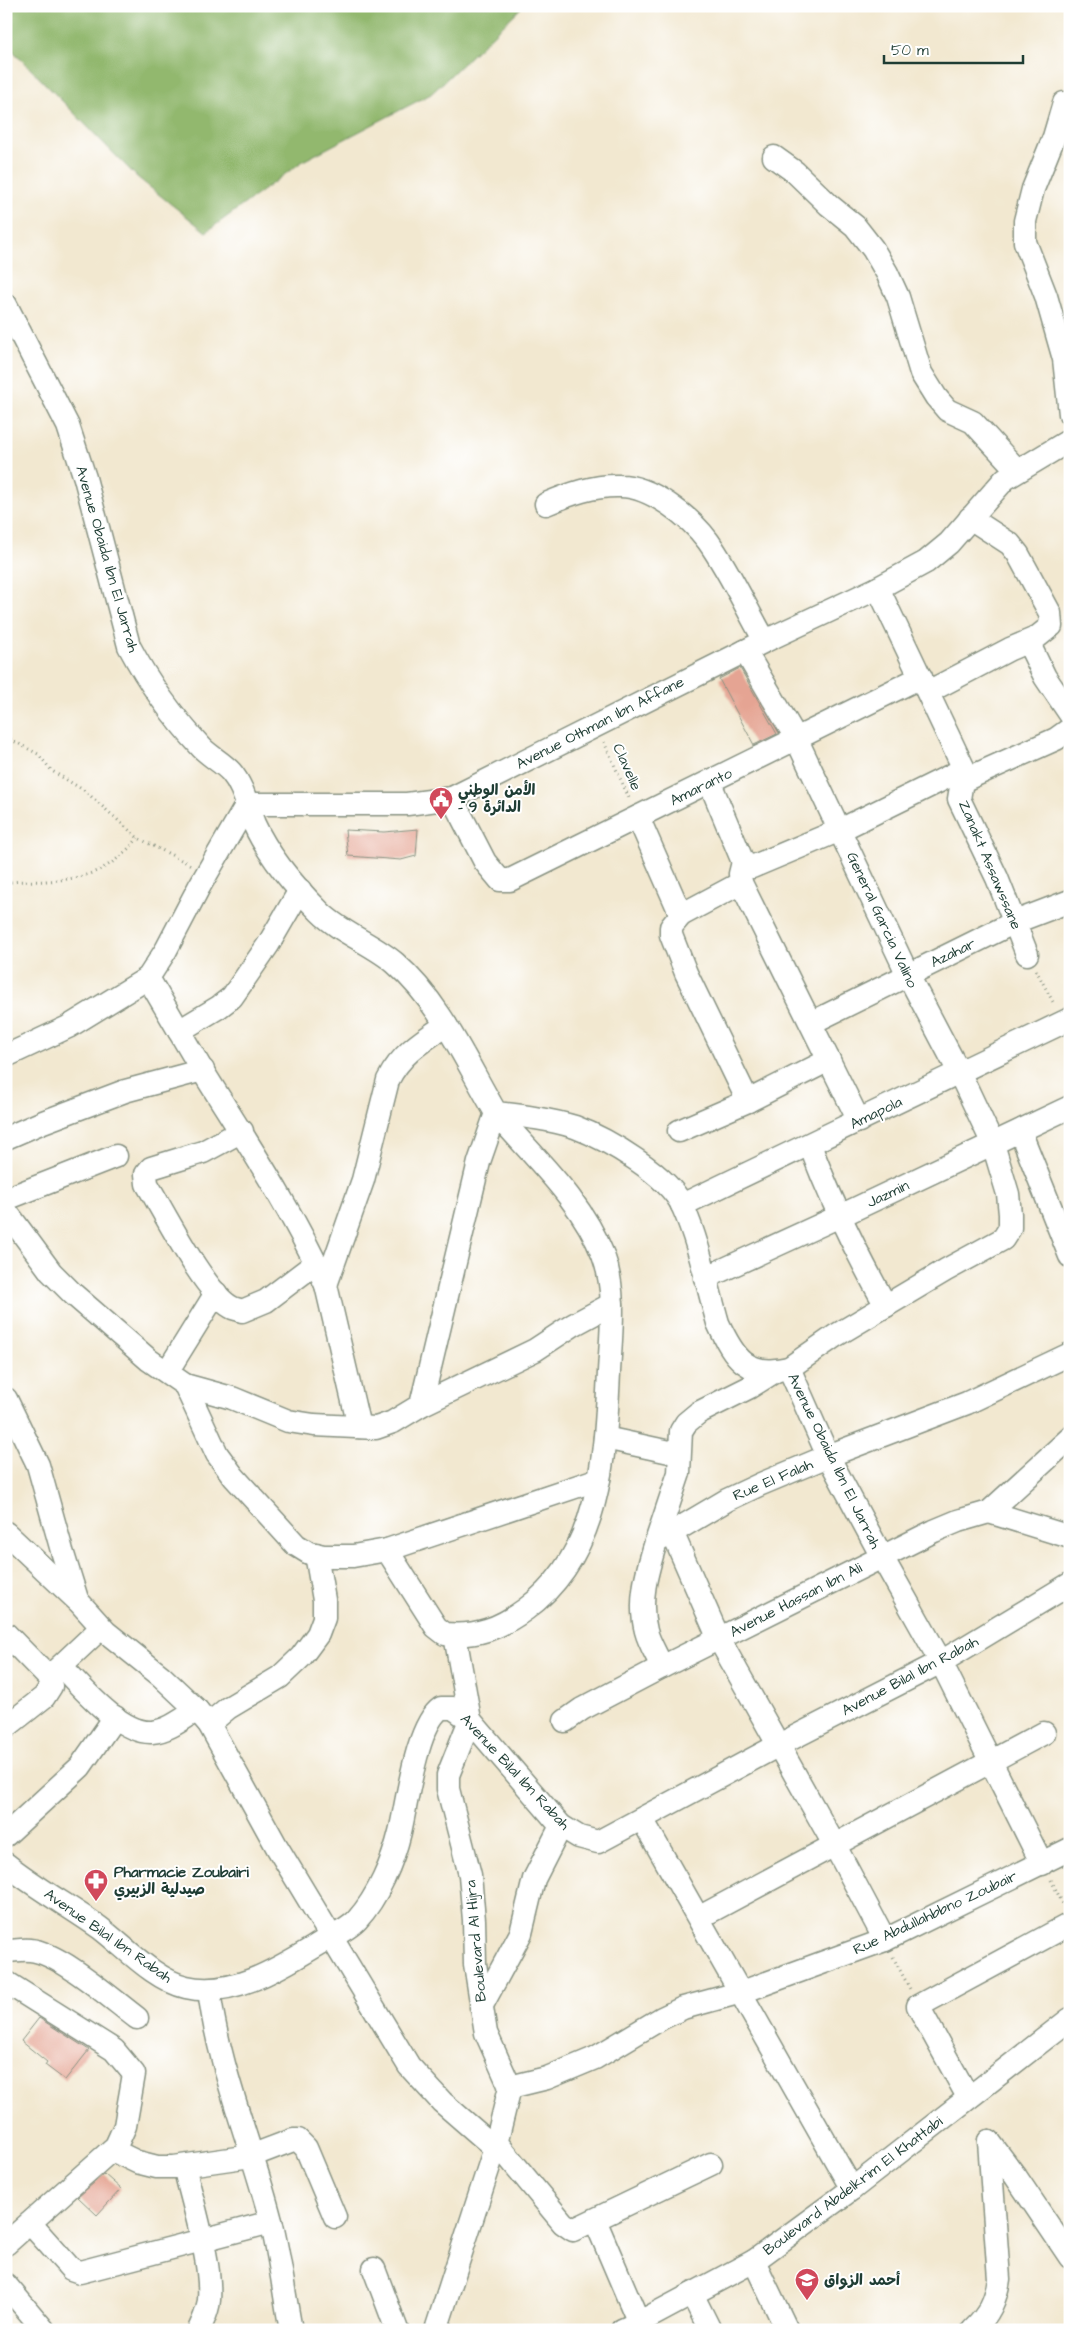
<svg xmlns="http://www.w3.org/2000/svg" width="1076" height="2336" font-family="'Architects Daughter','Playpen Sans Arabic',sans-serif">
<style>
.forest{fill:#92b86e;stroke:#587a51}
.building{fill:#e5a493}
.lines{fill:none;stroke-linecap:round;stroke-linejoin:round}
.minor-casing{stroke:#889282;stroke-width:25}
.path{stroke:#889282;stroke-width:3;stroke-dasharray:1 4;stroke-linecap:butt}
.minor{stroke:#fff;stroke-width:22}
.labels{text-anchor:middle;dominant-baseline:central;stroke-width:4;stroke-linejoin:round;paint-order:stroke}
.street-label{font-size:15px;fill:#1f3d34;stroke:#fff}
.poi-label{font-size:15px;font-weight:bold;fill:#1f3d34;stroke:#fff;text-anchor:start}
</style>
<rect width="100%" height="100%" fill="#fff"/>
<filter id="ink" filterUnits="userSpaceOnUse"><feTurbulence type="fractalNoise" baseFrequency=".02" numOctaves="2"/><feDisplacementMap in="SourceGraphic" scale="10" xChannelSelector="R" yChannelSelector="G"/><feConvolveMatrix kernelMatrix="1 2 1 2 8 2 1 2 1" color-interpolation-filters="sRGB"/></filter>
<filter id="wash" filterUnits="userSpaceOnUse"><feTurbulence type="fractalNoise" baseFrequency=".0096" numOctaves="4" result="noise"/><feDisplacementMap in="SourceGraphic" scale="20" xChannelSelector="R" yChannelSelector="G"/><feGaussianBlur stdDeviation="1.12" result="paint"/><feColorMatrix in="noise" values="0 0 0 0 0 0 0 0 0 0 0 0 0 0 0 0 0 1.4 0 .05"/><feComposite in="paint" operator="in"/></filter>
<g filter="url(#wash)">
<rect width="100%" height="100%" fill="#f2e8d0"/>
<path class="forest" d="M6 6H523L431 94 303 161 206 232 137 177 6 44Z"/>
<g id="blocks">
<g class="building">
<path d="M740 668 777 734 754 745 719 679Z"/>
<path d="M418 829 416 856 401 860 348 856 345 830 384 832Z"/>
<path d="M39 2018 89 2050 65 2080 45 2065 47 2062 21 2041Z"/>
<path d="M104 2174 121 2189 97 2215 78 2197Z"/>
</g>
</g>
</g>
<g filter="url(#ink)">
<use href="#blocks" fill-opacity="0" stroke="#889282" stroke-width="1"/>
<g class="lines">
<defs>
<g id="minor">
<path d="M1064 103 1054 137 1033 189 1025 221V242L1046 296 1064 359 1070 414"/>
<path d="M774 157 795 172 829 205 855 226 873 249 887 273 898 297 921 373 936 397 947 410 973 422 1017 470"/>
<path d="M6 305 68 426 85 478 129 646C148 682 174 718 202 748 211 757 223 763 231 772 244 787 247 807 254 824 269 857 295 887 320 912 341 933 373 944 395 963 441 1003 466 1062 496 1113 522 1116 549 1119 575 1127 607 1139 669 1175 683 1207 699 1243 707 1285 718 1323 734 1358 747 1378 789 1368L828 1456 882 1557 941 1662 1042 1864"/>
<path d="M546 504C570 494 594 485 620 486 651 486 690 517 708 541 730 572 746 608 765 641"/>
<path d="M878 588 964 769 959 799 997 878 1027 954"/>
<path d="M1028 642 1045 677 1070 714"/>
<path d="M745 651 796 738 908 975 959 1072 993 1144 1008 1194 1010 1214V1228L1003 1239 946 1270 835 1336 789 1368"/>
<path d="M928 692 1010 649 1036 638 1051 626 1050 613 1018 554 1010 544 970 518"/>
<path d="M962 781 1056 739 1070 729"/>
<path d="M710 783 743 862 752 867 840 830 964 769"/>
<path d="M452 798 485 862 500 880H510L921 677"/>
<path d="M247 804H407L452 798 765 641 878 588 926 562 949 543 1005 479 1070 440"/>
<path d="M638 817 681 915"/>
<path d="M743 862 740 874 741 883 859 1121"/>
<path d="M741 883 681 915 671 927V935L686 973 748 1101"/>
<path d="M148 978C166 1008 184 1040 202 1070 246 1141 292 1209 326 1285L359 1427"/>
<path d="M811 1023 1015 922 1070 901"/>
<path d="M179 1031 219 1007 232 997 268 945 300 890"/>
<path d="M6 1056 68 1027 148 978 166 950 199 887 247 804"/>
<path d="M242 1131 203 1152 151 1168 146 1174 147 1184C164 1212 205 1293 231 1307 234 1309 238 1309 242 1311L266 1301 316 1263"/>
<path d="M679 1131 748 1101 829 1060"/>
<path d="M1020 1131 1070 1256"/>
<path d="M6 1138 43 1122 125 1091 203 1070"/>
<path d="M810 1145C831 1201 857 1254 886 1306"/>
<path d="M6 1199 116 1156"/>
<path d="M682 1205 1070 1019"/>
<path d="M6 1211 51 1272 73 1294 149 1360 185 1385 217 1454 234 1477 296 1545 309 1553 324 1556H353L387 1550 599 1479"/>
<path d="M705 1278 840 1216 1070 1107"/>
<path d="M326 1285 363 1180 388 1080C401 1054 422 1041 446 1025"/>
<path d="M167 1372 216 1293"/>
<path d="M185 1385 232 1398 288 1421 314 1425 376 1428 393 1422 421 1405 535 1350 573 1325 612 1304"/>
<path d="M6 1399 38 1465 62 1551 77 1599"/>
<path d="M421 1405 479 1162 496 1113"/>
<path d="M605 1438 679 1454"/>
<path d="M989 1512 1070 1537"/>
<path d="M672 1532 719 1639 835 1846 885 1940"/>
<path d="M6 1533 79 1602 106 1632 161 1676 196 1709 209 1724 277 1847 409 2066 442 2102 495 2148"/>
<path d="M656 1542 679 1473 681 1431 686 1423 698 1413 750 1387 774 1372"/>
<path d="M387 1550 436 1627 445 1634C477 1637 500 1628 526 1609 601 1554 605 1457 609 1372 611 1333 617 1292 603 1255 581 1199 534 1158 496 1113"/>
<path d="M6 1634 48 1677 51 1686 44 1697 6 1727"/>
<path d="M61 1666C82 1687 120 1734 152 1732 168 1731 184 1718 197 1710"/>
<path d="M662 1667C657 1655 649 1643 646 1631 638 1601 647 1571 656 1542L727 1500 761 1484 828 1456 967 1403 1070 1354"/>
<path d="M51 1675 101 1628"/>
<path d="M565 1721 582 1709 662 1667 934 1531 958 1521 989 1512 1070 1438"/>
<path d="M209 1724 228 1708 280 1677 301 1657 318 1634 324 1618V1600L316 1554"/>
<path d="M642 1819 852 2189"/>
<path d="M6 1835 80 1767 115 1717"/>
<path d="M6 1864C36 1888 69 1906 100 1928 125 1947 155 1980 186 1987 233 1998 281 1967 319 1944 331 1937 348 1930 357 1920 378 1897 393 1861 400 1832 407 1804 416 1725 441 1708H453L470 1720 561 1826 579 1837 598 1842 777 1746 941 1662 1070 1584"/>
<path d="M700 1917 1044 1733"/>
<path d="M6 1951C14 1951 22 1949 30 1950 59 1952 113 2000 137 2018"/>
<path d="M6 1982 114 2050 134 2074 125 2126 116 2146 6 2244"/>
<path d="M209 1990C219 2070 251 2143 271 2221 280 2257 284 2294 291 2330"/>
<path d="M481 2007 521 1933 534 1879 561 1826"/>
<path d="M510 2087 547 2078 595 2058 662 2018 683 2008 742 1992 885 1940 1070 1849"/>
<path d="M968 2097 918 2006 1070 1924"/>
<path d="M989 2141 1016 2177 1070 2257"/>
<path d="M496 2142 563 2223 573 2230 711 2164"/>
<path d="M112 2150 137 2162 157 2167H174L251 2156 293 2140H298L306 2148 335 2217"/>
<path d="M184 2166C193 2204 212 2263 209 2300 208 2312 203 2320 199 2330"/>
<path d="M595 2220 642 2330"/>
<path d="M30 2223 71 2269 80 2272 271 2222"/>
<path d="M754 2261 787 2330"/>
<path d="M374 2269 397 2330"/>
<path d="M6 2285 44 2330"/>
<path d="M692 2294 710 2330"/>
<path d="M436 2330 495 2148 510 2087 486 2033 475 1964 474 1920 470 1875 448 1789V1775L470 1720 455 1635"/>
<path d="M622 2330 638 2323 754 2261 852 2189 1070 2019"/>
<path d="M973 2330C989 2315 996 2300 999 2279L989 2141"/>
</g>
</defs>
<use href="#minor" class="minor-casing"/>
<g class="path">
<path d="M6 737 38 754 52 771 85 791 138 838 191 865"/>
<path d="M604 742 629 798"/>
<path d="M6 883C19 880 33 882 46 881 87 879 111 870 138 838"/>
<path d="M1036 970 1054 1004"/>
<path d="M1051 1880 1064 1906"/>
<path d="M893 1957 910 1989"/>
</g>
<use href="#minor" class="minor"/>
</g>
</g>
<defs>
<symbol id="civic-pin" viewBox="-11 -11 22 30"><path d="M0 17L-7.5 6A9.5 9.5 0 1 1 7.5 6Z" fill="#d1495b" stroke="#fff"/><path d="M-.6-6.5H3V-4.5H.6V-3L4-1V1h2V6H-6V1h2V-1L-.6-3ZM-1.2 2.5V6h2.4V2.5Z" fill="#fff"/></symbol>
<symbol id="pharmacy-pin" viewBox="-11 -11 22 30"><path d="M0 17L-7.5 6A9.5 9.5 0 1 1 7.5 6Z" fill="#d1495b" stroke="#fff"/><path d="M-2-6h4v4h4v4h-4v4h-4v-4h-4v-4h4Z" fill="#fff"/></symbol>
<symbol id="school-pin" viewBox="-11 -11 22 30"><path d="M0 17L-7.5 6A9.5 9.5 0 1 1 7.5 6Z" fill="#d1495b" stroke="#fff"/><path d="M0-5L7-2L0 1L-7-2ZM-4 1L0 2.5L4 1V4Q0 6-4 4Z" fill="#fff"/></symbol>
</defs>
<g fill-rule="evenodd">
<use href="#civic-pin" x="427" y="785" width="28" height="38"/>
<use href="#pharmacy-pin" x="82" y="1867" width="28" height="38"/>
<use href="#school-pin" x="793" y="2266" width="28" height="38"/>
</g>
<g class="labels">
<g class="street-label">
<text transform="translate(107 559) rotate(74)">Avenue Obaida Ibn El Jarrah</text>
<text transform="translate(600 723) rotate(-27)">Avenue Othman Ibn Affane</text>
<text transform="translate(627 767) rotate(66)">Clavelle</text>
<text transform="translate(701 787) rotate(-26)">Amaranto</text>
<text transform="translate(990 865) rotate(67)">Zanakt Assawssane</text>
<text transform="translate(882 920) rotate(65)">General Garcia Valino</text>
<text transform="translate(953 953) rotate(-26)">Azahar</text>
<text transform="translate(876 1113) rotate(-26)">Amapola</text>
<text transform="translate(888 1194) rotate(-25)">Jazmin</text>
<text transform="translate(834 1461) rotate(64)">Avenue Obaida Ibn El Jarrah</text>
<text transform="translate(773 1480) rotate(-23)">Rue El Falah</text>
<text transform="translate(796 1600) rotate(-27)">Avenue Hassan Ibn Ali</text>
<text transform="translate(910 1676) rotate(-28)">Avenue Bilal Ibn Rabah</text>
<text transform="translate(515 1772) rotate(47)">Avenue Bilal Ibn Rabah</text>
<text transform="translate(935 1913) rotate(-25)">Rue Abdullahbbno Zoubair</text>
<text transform="translate(108 1936) rotate(35)">Avenue Bilal Ibn Rabah</text>
<text transform="translate(476 1941) rotate(-95)">Boulevard Al Hijra</text>
<text transform="translate(853 2186) rotate(-37)">Boulevard Abdelkrim El Khattabi</text>
</g>
<g class="poi-label">
<text x="458" y="790">الأمن الوطني<tspan x="458" dy="17">- الدائرة 9</tspan></text>
<text x="114" y="1872">Pharmacie Zoubairi<tspan x="114" dy="17">صيدلية الزبيري</tspan></text>
<text x="824" y="2280">أحمد الزواق</text>
</g>
</g>
<rect width="1076" height="2336" fill="none" stroke="#fff" stroke-width="25"/>
<path d="M884 55v8h139v-8" fill="none" stroke="#1f3d34" stroke-width="2.5"/>
<text x="891" y="55" font-size="15" fill="#1f3d34" stroke="#ffffff" stroke-width="4" paint-order="stroke">50 m</text>
</svg>
